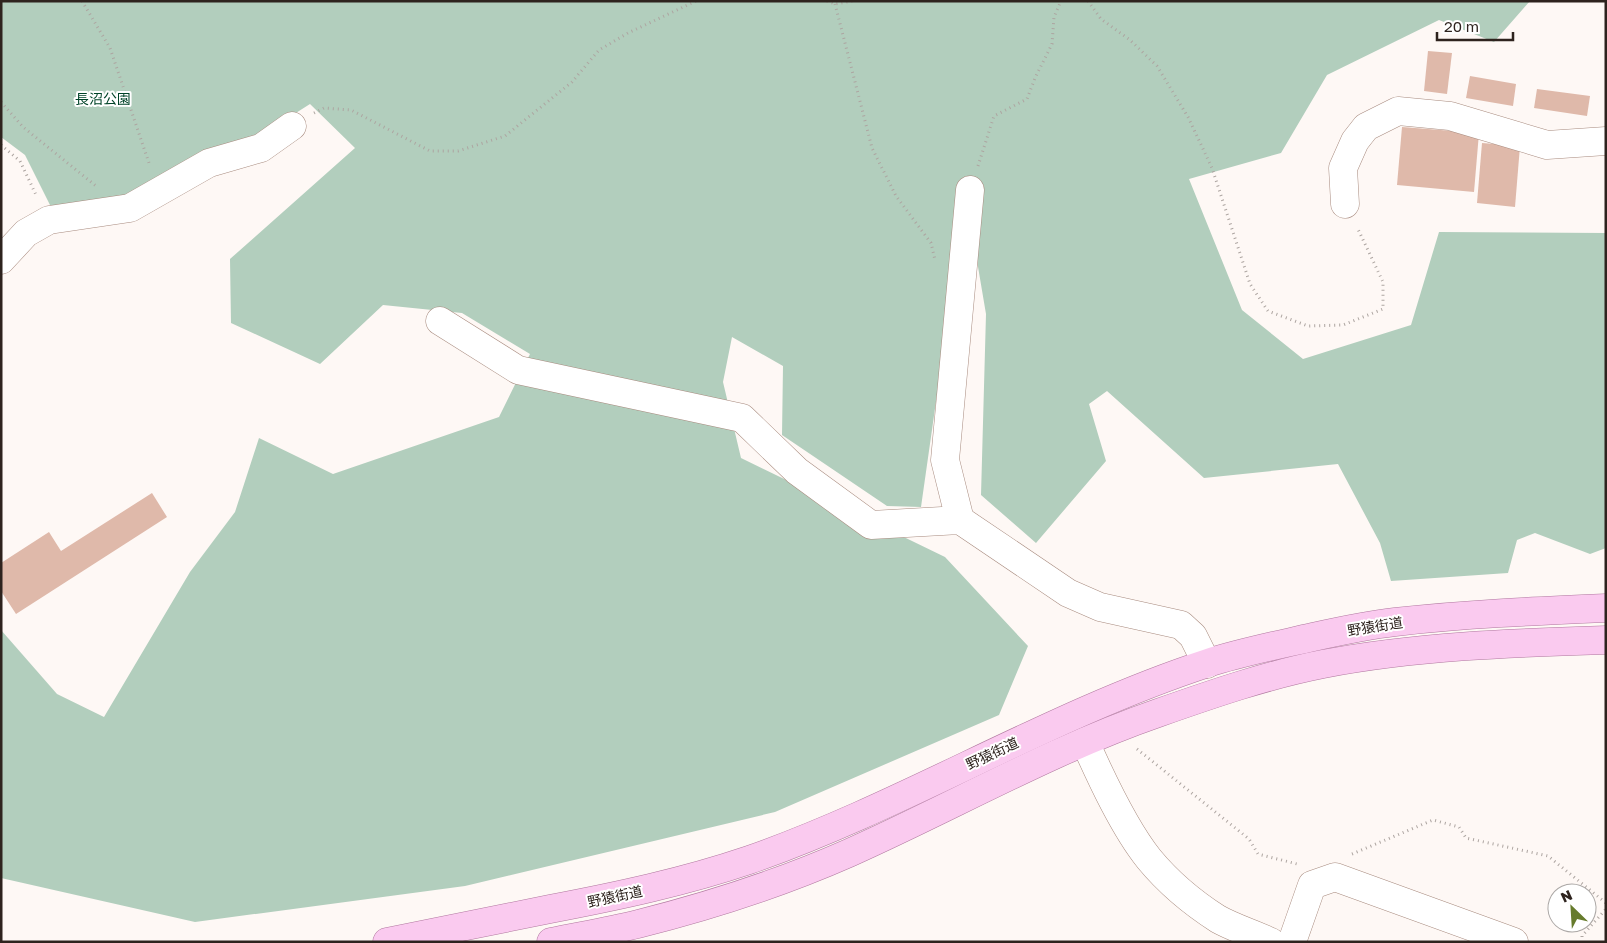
<svg xmlns="http://www.w3.org/2000/svg" width="1607" height="943" font-family="'Golos Text','Noto Sans JP',sans-serif">
<style>
.green{fill:#b2cebd}
.building{fill:#dfb9aa}
.lines{fill:none;stroke-linecap:round;stroke-linejoin:round}
.minor-casing{stroke:#a88b7f;stroke-width:29}
.major-casing{stroke:#b0789f;stroke-width:29}
.path{stroke:#ada5a1;stroke-width:3;stroke-dasharray:1 4;stroke-linecap:butt}
.minor{stroke:#fff;stroke-width:28}
.major{stroke:#facaef;stroke-width:28}
.labels{text-anchor:middle;dominant-baseline:central;stroke-width:4;stroke-linejoin:round;paint-order:stroke}
.park-label{font-size:14px;fill:#004328;stroke:#fff}
.street-label{font-size:14px;fill:#2e231e;stroke:#fff}
</style>
<rect width="100%" height="100%" fill="#fef8f5"/>
<path class="green" d="M1 1H1530L1494 42 1439 20 1327 75 1281 153 1189 179 1242 310 1303 359 1411 325 1439 232 1606 233V548L1590 554 1535 533 1517 540 1508 573 1391 581 1380 543 1338 464 1204 478 1107 391 1089 404 1106 461 1036 543 981 495 986 314 976 255 958 247 921 507 887 506 782 435 783 366 732 337 723 382 741 458 945 557 1028 646 999 715 775 812 465 886 195 922 1 878V630L57 694 104 717 190 572 235 512 259 438 333 474 499 417 530 354 462 313 383 305 320 364 231 323 230 259 355 148 310 104 258 137 110 204 53 211 25 155 1 137Z"/>
<g class="building">
<path d="M1428 51 1452 53 1447 94 1424 91Z"/>
<path d="M1470 76 1516 84 1513 106 1466 98Z"/>
<path d="M1537 89 1590 96 1587 116 1534 108Z"/>
<path d="M1402 127 1479 133 1474 192 1397 185Z"/>
<path d="M1482 143 1520 146 1515 207 1477 203Z"/>
<path d="M152 493 167 517 16 614 1 591V563L49 532 61 551Z"/>
</g>
<g class="lines">
<defs>
<g id="minor">
<path d="M1345 204 1343 168 1355 141 1366 127 1398 111 1450 116 1547 145 1606 141"/>
<path d="M1 260 26 233 49 220 130 208 209 163 261 148 292 126"/>
<path d="M440 321 518 370 742 418 797 471 871 525 960 520 1068 593 1100 607 1181 625 1193 636 1207 664"/>
<path d="M960 520 945 460 970 190"/>
<path d="M1085 742C1101 778 1124 828 1149 859 1168 882 1193 903 1218 919 1234 928 1254 934 1271 942"/>
<path d="M1292 942 1312 885 1335 877 1514 942"/>
</g>
<g id="major">
<path d="M387 942C442 931 496 920 550 909 618 896 684 882 749 860 906 805 1049 715 1208 663 1242 652 1278 645 1313 637 1340 631 1368 625 1395 622 1465 614 1535 611 1606 608"/>
<path d="M551 942C580 936 610 931 638 924 710 906 781 883 849 853 952 807 1051 750 1158 713 1212 694 1267 675 1323 664 1417 646 1511 643 1606 640"/>
</g>
</defs>
<use href="#minor" class="minor-casing"/>
<use href="#major" class="major-casing"/>
<g class="path">
<path d="M82 1 110 48 150 166"/>
<path d="M827 1 835 4 853 1"/>
<path d="M1088 1 1101 19 1130 40 1157 66 1188 117 1212 168 1250 284 1268 311 1308 326 1343 325 1383 309V282L1357 227"/>
<path d="M835 4 872 148 896 196 931 243 935 260"/>
<path d="M1 102 23 127 96 186"/>
<path d="M314 113 324 108 351 110 430 151H458L505 136 572 82 599 50 628 33 696 1"/>
<path d="M1 145 20 161 37 197"/>
<path d="M978 166 994 116 1027 99 1035 78 1052 44 1054 17 1061 1"/>
<path d="M1137 749 1249 839 1258 854 1297 864"/>
<path d="M1352 854 1433 820 1459 827 1466 838 1548 856 1606 903"/>
<path d="M1582 942V936L1606 909"/>
</g>
<use href="#minor" class="minor"/>
<use href="#major" class="major"/>
</g>
<g class="labels">
<g class="park-label">
<text x="103" y="98">長沼公園</text>
</g>
<g class="street-label">
<text transform="translate(1375 626) rotate(-9)">野猿街道</text>
<text transform="translate(992 753) rotate(-25)">野猿街道</text>
<text transform="translate(615 896) rotate(-12)">野猿街道</text>
</g>
</g>
<rect width="1607" height="943" fill="none" stroke="#2e231e" stroke-width="5"/>
<g transform="translate(1572 908) rotate(335)"><circle r="24" fill="#ffffff" stroke="#aba7a5"/>
<path d="M0-4L9 19L0 12L-9 19Z" fill="#667b2c"/>
<text y="-8" font-size="14" font-weight="bold" text-anchor="middle" fill="#2e231e">N</text>
</g>
<path d="M1437 32v8h76v-8" fill="none" stroke="#2e231e" stroke-width="2.5"/>
<text x="1444" y="32" font-size="15" fill="#2e231e" stroke="#ffffff" stroke-width="4" paint-order="stroke">20 m</text>
</svg>
